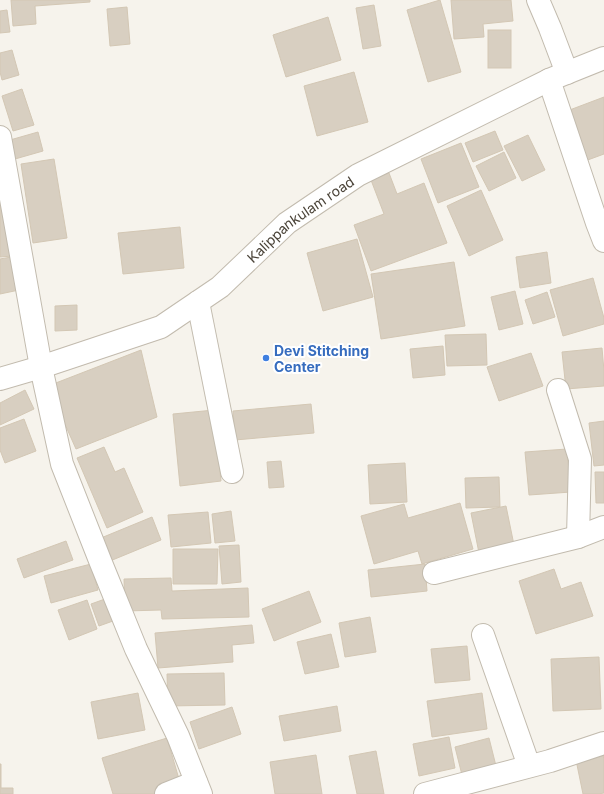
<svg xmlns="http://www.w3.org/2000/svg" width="604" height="794" font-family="Inter,sans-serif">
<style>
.building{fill:#d8cfc1;stroke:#d3c7b4}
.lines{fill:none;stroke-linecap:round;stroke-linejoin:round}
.minor-casing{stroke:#c2bbae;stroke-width:24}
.minor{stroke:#fff;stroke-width:22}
.shop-dot{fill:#3f7fe0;stroke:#fff;stroke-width:1.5}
.labels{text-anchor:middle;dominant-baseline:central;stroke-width:4;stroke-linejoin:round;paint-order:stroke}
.street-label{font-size:14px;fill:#4b4439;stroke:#fff}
.shop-label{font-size:14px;font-weight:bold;fill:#366cbe;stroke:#fff;text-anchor:start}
</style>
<rect width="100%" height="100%" fill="#f6f3ec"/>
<g class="building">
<path d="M11 0H90V2L35 6 36 24 13 26Z"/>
<path d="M440 0 461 72 428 82 407 10Z"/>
<path d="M451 0H511L513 21 483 24 484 37 454 39Z"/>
<path d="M374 5 381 46 363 49 356 8Z"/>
<path d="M127 7 130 44 110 46 107 9Z"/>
<path d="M7 10 10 32 0 33V11Z"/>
<path d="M328 17 341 60 286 77 273 35Z"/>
<rect x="488" y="30" width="23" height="38"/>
<path d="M12 50 19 75 2 80 0 72V53Z"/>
<path d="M354 72 368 122 317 136 304 86Z"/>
<path d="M22 89 34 125 13 131 2 96Z"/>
<path d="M604 97V154L585 161 567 111Z"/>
<path d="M495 131 503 150 473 162 465 143Z"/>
<path d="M38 132 43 151 15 159 10 140Z"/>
<path d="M528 135 545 170 522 181 504 146Z"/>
<path d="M461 143 479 187 438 203 421 159Z"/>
<path d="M504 152 516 178 489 191 476 166Z"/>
<path d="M54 159 67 238 33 243 21 164Z"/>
<path d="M389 173 397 194 424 183 447 243 371 271 354 225 384 214 371 180Z"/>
<path d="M0 175 13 256 0 257Z"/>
<path d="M481 190 503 240 469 256 447 206Z"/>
<path d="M180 227 184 268 123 274 118 233Z"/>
<path d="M357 239 373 297 323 311 307 253Z"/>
<path d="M547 252 551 283 520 288 516 257Z"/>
<path d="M11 257 19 290 0 294V259Z"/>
<path d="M454 262 465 326 381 339 371 274Z"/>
<path d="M593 278 604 318V324L563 336 550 290Z"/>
<path d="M515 291 523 324 499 330 491 297Z"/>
<path d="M547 292 555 317 533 324 525 300Z"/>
<path d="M77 305V330L55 331V306Z"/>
<path d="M486 334 487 365 447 366 445 335Z"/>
<path d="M443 346 445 375 413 378 410 349Z"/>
<path d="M602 348 604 371V386L566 389 562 352Z"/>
<path d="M141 350 157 417 76 449 48 386Z"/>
<path d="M531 353 543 386 499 401 487 367Z"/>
<path d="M25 390 34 409 0 425V403Z"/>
<path d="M311 404 314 433 235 440 233 411Z"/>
<path d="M214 410 221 481 180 486 173 414Z"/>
<path d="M24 419 36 451 5 463 0 450V428Z"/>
<path d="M604 421V465L594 466 589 423Z"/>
<path d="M104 447 115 472 124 468 143 512 107 528 77 458Z"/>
<path d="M567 449 571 492 529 495 525 452Z"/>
<path d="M281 461 284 487 269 488 267 462Z"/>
<path d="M405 463 407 502 370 504 368 465Z"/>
<path d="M595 472H604V503H596Z"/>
<path d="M499 477 500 507 466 508 465 478Z"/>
<path d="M460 503 473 549 422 564 418 551 374 564 361 516 404 504 408 518Z"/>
<path d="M506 506 514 545 479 553 471 513Z"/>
<path d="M231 511 235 541 215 543 212 514Z"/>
<path d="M208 512 211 543 171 547 168 515Z"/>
<path d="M152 517 161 540 110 561 101 538Z"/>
<path d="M66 541 73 560 24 578 17 559Z"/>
<path d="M239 545 241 582 222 584 219 546Z"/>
<path d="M173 549H218L217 584H173Z"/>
<path d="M91 564 98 590 51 603 44 576Z"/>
<path d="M425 564 427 591 371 597 368 570Z"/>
<path d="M554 569 561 589 581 582 593 616 536 634 519 581Z"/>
<path d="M171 578 172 591 248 588 249 617 162 619 161 610 125 611 124 579Z"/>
<path d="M309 591 321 622 274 641 262 609Z"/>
<path d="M105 599 113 621 99 626 91 604Z"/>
<path d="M87 600 97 629 69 640 58 610Z"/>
<path d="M370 617 376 652 345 657 339 623Z"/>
<path d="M252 625 254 643 232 645 233 662 158 668 155 633Z"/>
<path d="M331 634 339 667 305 674 297 642Z"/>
<path d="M467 646 470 680 435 683 431 649Z"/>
<path d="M599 657 601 709 553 711 551 659Z"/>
<path d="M224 673 225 705 168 706 167 674Z"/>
<path d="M138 693 145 730 98 739 91 702Z"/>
<path d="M482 693 487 729 432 737 427 701Z"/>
<path d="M337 706 341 731 284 741 279 716Z"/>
<path d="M232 707 241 734 199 749 190 722Z"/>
<path d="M449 737 455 768 419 776 413 744Z"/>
<path d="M167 738 181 786 154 794H113L102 758Z"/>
<path d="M489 738 497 770 463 779 455 747Z"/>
<path d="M376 751 384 794H357L349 756Z"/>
<path d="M603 754 604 760V793L598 794H583L576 760Z"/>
<path d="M316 755 322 794H275L270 762Z"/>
<path d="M0 764H1V788H13V794H0Z"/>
</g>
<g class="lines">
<defs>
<g id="minor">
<path d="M538 0 550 28 567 73"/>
<path d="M549 80 597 223 604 241"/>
<path d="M0 137 41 367 62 464 101 563 136 649 178 736 201 794"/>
<path d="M198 302 232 472"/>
<path id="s1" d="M0 379 41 367 161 327 220 287 287 223 358 175 549 80 604 58"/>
<path d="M558 390 580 459 578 537"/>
<path d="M434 573 578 537 604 527"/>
<path d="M483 635 529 766"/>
<path d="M166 794 196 782"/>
<path d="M425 794 550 761 604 743"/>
</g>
</defs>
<use href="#minor" class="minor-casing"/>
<use href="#minor" class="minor"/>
</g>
<circle class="shop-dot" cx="266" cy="358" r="4"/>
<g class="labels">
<g class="street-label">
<text stroke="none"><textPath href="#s1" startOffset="346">Kalippankulam road</textPath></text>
</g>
<g class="shop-label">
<text x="274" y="350">Devi Stitching<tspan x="274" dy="16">Center</tspan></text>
</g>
</g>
</svg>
